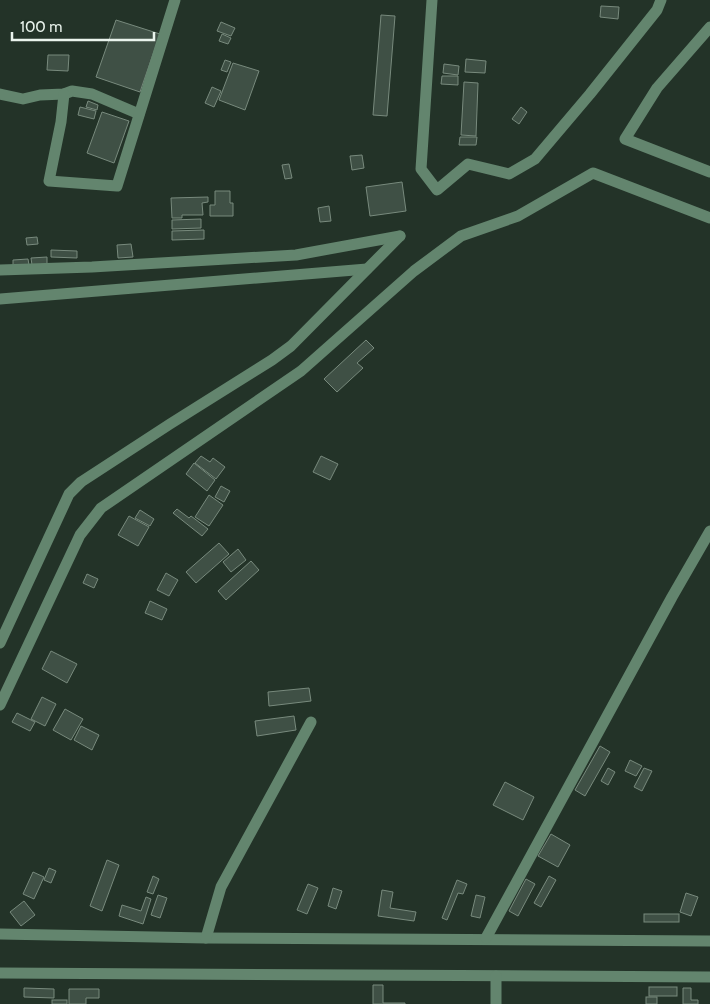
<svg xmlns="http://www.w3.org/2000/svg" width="710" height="1004" font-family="Cabin,sans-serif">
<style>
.building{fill:#3f5045;stroke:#788a7d}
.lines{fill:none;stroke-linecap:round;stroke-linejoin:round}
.minor{stroke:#63856e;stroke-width:11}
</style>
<rect width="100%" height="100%" fill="#233328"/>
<g class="building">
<path d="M601 6 619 7 618 19 600 17Z"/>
<path d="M381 15 395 16 387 116 373 115Z"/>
<path d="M116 20 160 34 140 92 96 77Z"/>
<path d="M221 22 235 28 231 36 217 31Z"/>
<path d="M222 34 231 38 228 44 219 41Z"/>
<path d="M48 55H69L68 71 47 70Z"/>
<path d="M466 59 486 61 485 73 465 72Z"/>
<path d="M225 60 231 62 227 72 221 70Z"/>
<path d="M233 63 259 71 245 110 219 100Z"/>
<path d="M444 64 459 66 458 75 443 73Z"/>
<path d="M442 76H458V85L441 84Z"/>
<path d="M464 82 478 83 476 136 461 135Z"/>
<path d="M212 87 221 91 214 107 205 103Z"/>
<path d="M88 101 98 105 97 110 86 107Z"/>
<path d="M80 107 96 111 94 119 78 115Z"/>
<path d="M521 107 527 112 519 124 512 119Z"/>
<path d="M102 112 129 121 114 163 87 153Z"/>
<path d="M460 137H477L476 145H459Z"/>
<path d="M362 155 364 168 352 170 350 156Z"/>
<path d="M289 164 292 178 285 179 282 165Z"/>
<path d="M402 182 406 211 370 216 366 187Z"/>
<path d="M215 191H230V203H233V216H210V205H215Z"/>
<path d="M208 197V202L202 203 203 215H182V218H172L171 198Z"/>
<path d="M329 206 331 221 320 222 318 208Z"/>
<path d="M201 219V228L172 229V220Z"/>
<path d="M204 230V239L172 240V231Z"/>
<path d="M37 237 38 244 27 245 26 238Z"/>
<path d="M131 244 133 257 118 258 117 245Z"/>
<path d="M51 250 77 251V258L51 257Z"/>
<path d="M47 257V264L32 265 31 258Z"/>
<path d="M28 259 29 265 13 266V260Z"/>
<path d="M366 340 374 348 357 363 363 368 337 392 324 379Z"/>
<path d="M201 456 210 462 213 458 225 467 216 479 195 463Z"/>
<path d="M321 456 338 464 330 480 313 472Z"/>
<path d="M194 463 215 480 207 491 186 474Z"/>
<path d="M221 486 230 491 224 502 215 497Z"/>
<path d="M209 495 223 505 209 526 195 517Z"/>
<path d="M177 509 189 518 191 516 208 529 202 536 173 513Z"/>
<path d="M140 510 154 519 150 526 135 518Z"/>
<path d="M129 516 149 527 138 546 118 535Z"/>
<path d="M219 543 229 554 196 583 186 572Z"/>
<path d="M238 549 246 560 231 572 223 562Z"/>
<path d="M251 561 259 570 226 600 218 591Z"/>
<path d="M166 573 178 580 169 596 157 590Z"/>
<path d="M87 574 98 579 94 588 83 583Z"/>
<path d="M150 601 167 609 162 620 145 613Z"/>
<path d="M51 651 77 664 67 683 42 669Z"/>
<path d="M309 688 311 701 269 706 268 692Z"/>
<path d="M42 697 56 704 45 726 31 719Z"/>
<path d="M65 709 83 719 71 740 53 730Z"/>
<path d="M17 713 35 722 30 731 12 722Z"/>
<path d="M294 716 296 730 257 736 255 721Z"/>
<path d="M81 726 99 735 92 750 74 740Z"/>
<path d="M600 746 610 752 585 796 575 790Z"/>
<path d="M630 760 642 766 636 776 625 771Z"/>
<path d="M608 768 615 772 608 785 601 781Z"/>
<path d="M644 768 652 771 642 791 634 787Z"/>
<path d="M505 782 534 797 523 820 493 805Z"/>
<path d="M551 834 570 845 558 867 538 856Z"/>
<path d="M107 860 119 865 102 911 90 906Z"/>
<path d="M49 868 56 871 51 883 44 880Z"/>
<path d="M33 872 44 877 34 899 23 894Z"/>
<path d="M153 876 159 879 153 894 147 892Z"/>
<path d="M549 876 556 880 541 907 534 903Z"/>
<path d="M526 879 535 884 518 916 509 911Z"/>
<path d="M457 880 467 884 463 894 458 893 447 920 442 918Z"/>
<path d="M308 884 318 888 307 914 297 910Z"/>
<path d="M333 888 342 891 336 909 328 906Z"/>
<path d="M382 890 393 892 390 908 416 912 414 921 378 916Z"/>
<path d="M686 893 698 897 691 916 680 912Z"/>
<path d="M158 895 167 898 160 918 151 915Z"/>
<path d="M476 895 485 897 480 918 471 916Z"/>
<path d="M146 897 151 899 143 924 119 916 122 905 141 911Z"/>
<path d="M24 901 35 915 21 926 10 912Z"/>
<rect x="644" y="914" width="35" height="8"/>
<path d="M373 985H383V1003H405V1004H373Z"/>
<rect x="649" y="987" width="28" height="9"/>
<path d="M24 988 54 989V998L24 997Z"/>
<path d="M683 988H691V1000H698V1004H683Z"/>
<path d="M69 989H99V998H86V1004H69Z"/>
<rect x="646" y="997" width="11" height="7"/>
<rect x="52" y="1000" width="15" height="4"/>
</g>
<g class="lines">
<g class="minor">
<path d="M432 0 421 169 437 190 468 164 509 174 535 159 590 94 657 10 661 0"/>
<path d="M710 27 657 88 625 139 710 172"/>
<path d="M0 94 23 99 40 95 64 94 72 91 92 94 139 114"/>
<path d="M64 94 61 122 49 181 117 186 175 0"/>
<path d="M0 270 92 267 296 255 400 236"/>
<path d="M0 299 367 269"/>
<path d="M0 643 69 494 81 482 170 424 272 360 291 346 400 236"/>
<path d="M0 705 80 535 101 508 301 371 414 271 461 236 518 216 593 173 710 218"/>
<path d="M0 934 206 938 710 941"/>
<path d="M206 938 221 887 311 722"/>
<path d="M486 938 672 597 710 531"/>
<path d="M0 973 710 977"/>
<path d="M496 1004V976"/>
</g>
</g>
<path d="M12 32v8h142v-8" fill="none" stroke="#eaf4ed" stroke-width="2.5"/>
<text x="20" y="32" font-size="15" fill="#eaf4ed" stroke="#233328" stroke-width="4" paint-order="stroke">100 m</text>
</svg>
